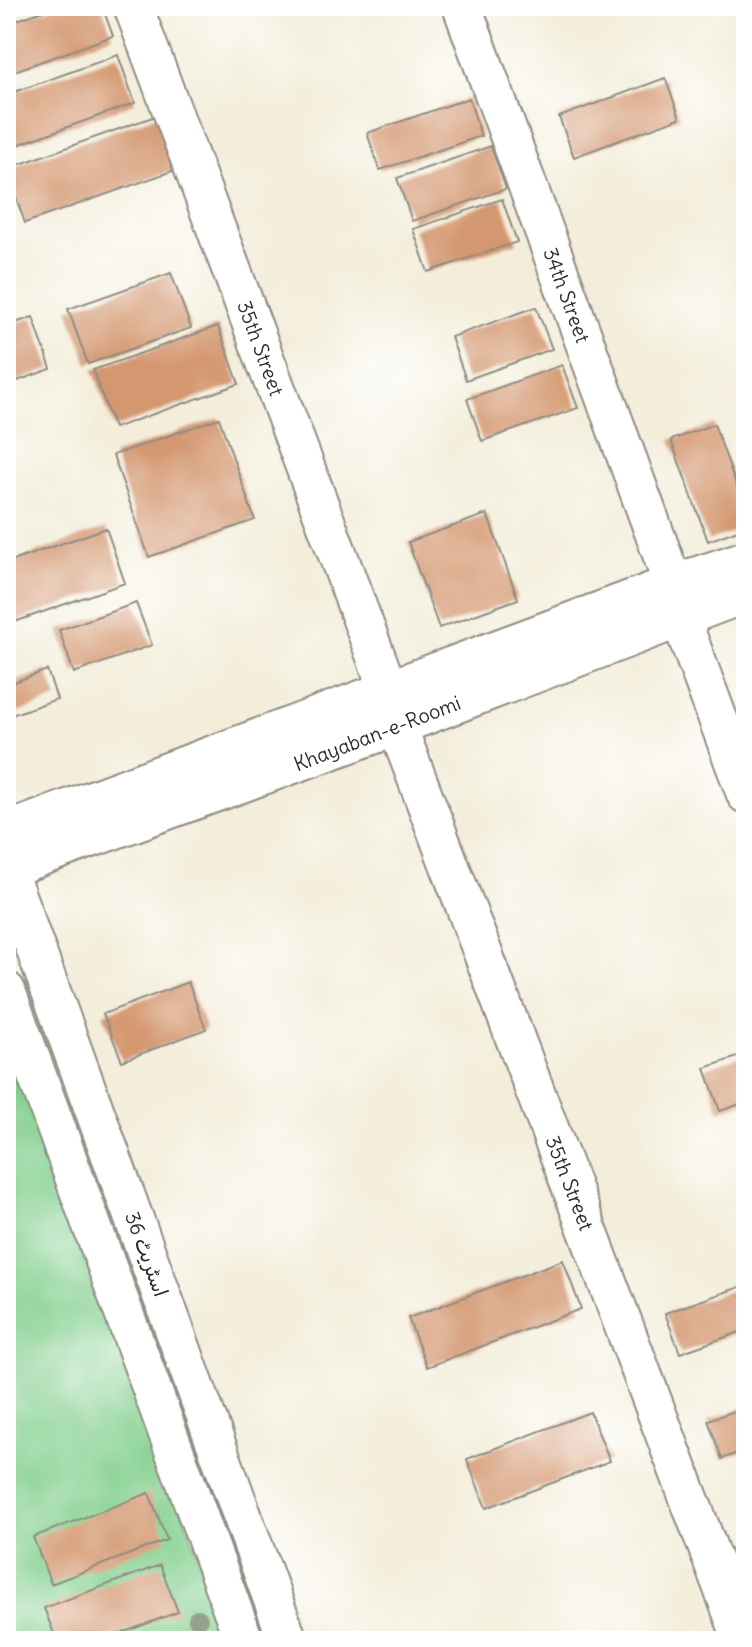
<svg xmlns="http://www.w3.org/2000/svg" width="752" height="1647" font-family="Delius,'Playpen Sans Arabic',sans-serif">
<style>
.green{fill:#82cf8d;stroke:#567d5c;stroke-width:2}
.building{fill:#d49871}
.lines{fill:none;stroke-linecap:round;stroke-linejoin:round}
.minor-casing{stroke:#8f8c82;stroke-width:42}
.minor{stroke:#fff;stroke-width:38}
.tree{fill:#96a28c}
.labels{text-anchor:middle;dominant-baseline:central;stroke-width:7;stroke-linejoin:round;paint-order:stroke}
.street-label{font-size:20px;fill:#2b2b2b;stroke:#fff}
</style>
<rect width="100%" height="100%" fill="#fff"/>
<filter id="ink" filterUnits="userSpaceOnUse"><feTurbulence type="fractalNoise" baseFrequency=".0125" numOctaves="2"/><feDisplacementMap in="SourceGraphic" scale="16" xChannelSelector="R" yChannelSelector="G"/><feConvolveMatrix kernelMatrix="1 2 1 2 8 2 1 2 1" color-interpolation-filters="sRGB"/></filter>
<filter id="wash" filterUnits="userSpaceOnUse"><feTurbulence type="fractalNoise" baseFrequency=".006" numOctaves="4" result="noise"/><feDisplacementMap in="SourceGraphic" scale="32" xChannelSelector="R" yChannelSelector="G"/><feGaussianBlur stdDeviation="1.8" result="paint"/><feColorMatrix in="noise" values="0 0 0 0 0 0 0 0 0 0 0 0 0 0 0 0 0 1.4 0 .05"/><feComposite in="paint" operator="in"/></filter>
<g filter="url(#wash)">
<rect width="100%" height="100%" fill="#f3edd9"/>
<path class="green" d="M6 1030 230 1641H6Z"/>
<g id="blocks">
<g class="building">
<path d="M57 6H102L113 36 6 74V24Z"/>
<path d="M118 55 135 103 6 149V95Z"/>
<path d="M665 78 680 118 574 157 559 117Z"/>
<path d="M469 98 481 136 380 170 367 133Z"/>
<path d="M161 114 181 168 25 223 6 169Z"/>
<path d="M491 146 506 189 412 221 397 178Z"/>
<path d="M502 199 517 242 428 272 413 229Z"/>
<path d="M171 273 191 328 88 364 68 309Z"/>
<path d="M536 307 552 349 466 380 451 337Z"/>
<path d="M33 317 51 369 6 385V326Z"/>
<path d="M218 326 239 384 114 428 93 370Z"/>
<path d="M562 365 578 408 482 441 467 399Z"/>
<path d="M219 418 255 520 149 557 113 455Z"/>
<path d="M714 424 746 512V527L708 541 671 440Z"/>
<path d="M487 514 518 599 439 628 408 542Z"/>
<path d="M106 528 125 583 6 625V563Z"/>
<path d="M136 603 152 645 74 673 59 630Z"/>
<path d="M47 670 57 699 6 717V685Z"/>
<path d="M188 982 206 1029 122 1061 103 1014Z"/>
<path d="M746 1054V1102L720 1111 705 1068Z"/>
<path d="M563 1260 581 1309 427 1367 408 1318Z"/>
<path d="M746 1285V1330L680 1353 665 1313Z"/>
<path d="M746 1407V1450L722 1459 708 1420Z"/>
<path d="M590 1412 610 1461 486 1508 467 1459Z"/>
<path d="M149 1493 167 1540 51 1584 33 1537Z"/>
<path d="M160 1565 178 1612 101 1641H57L44 1608Z"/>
</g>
</g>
</g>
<g filter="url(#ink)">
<use href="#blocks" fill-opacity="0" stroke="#8f8c82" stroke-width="2"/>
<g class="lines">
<defs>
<g id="minor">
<path d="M133 6 388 689"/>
<path d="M462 6 673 584"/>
<path d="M680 617 746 794"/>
<path d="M397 726 743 1641"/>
<path d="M6 832 673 584 746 560"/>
<path d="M6 868 288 1641"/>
<path d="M6 869 397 726 746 593"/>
<path d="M6 991 244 1641"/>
</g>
</defs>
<use href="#minor" class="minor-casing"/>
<use href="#minor" class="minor"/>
</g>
<circle class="tree" cx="198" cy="1619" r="10"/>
</g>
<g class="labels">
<g class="street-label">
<text transform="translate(567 295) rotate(70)">34th Street</text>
<text transform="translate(261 348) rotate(70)">35th Street</text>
<text transform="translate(377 733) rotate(-21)">Khayaban-e-Roomi</text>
<text transform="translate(570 1183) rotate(69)">35th Street</text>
<text transform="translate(147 1254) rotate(70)">اسٹریٹ 36</text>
</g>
</g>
<rect width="752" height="1647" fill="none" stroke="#fff" stroke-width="32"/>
</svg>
